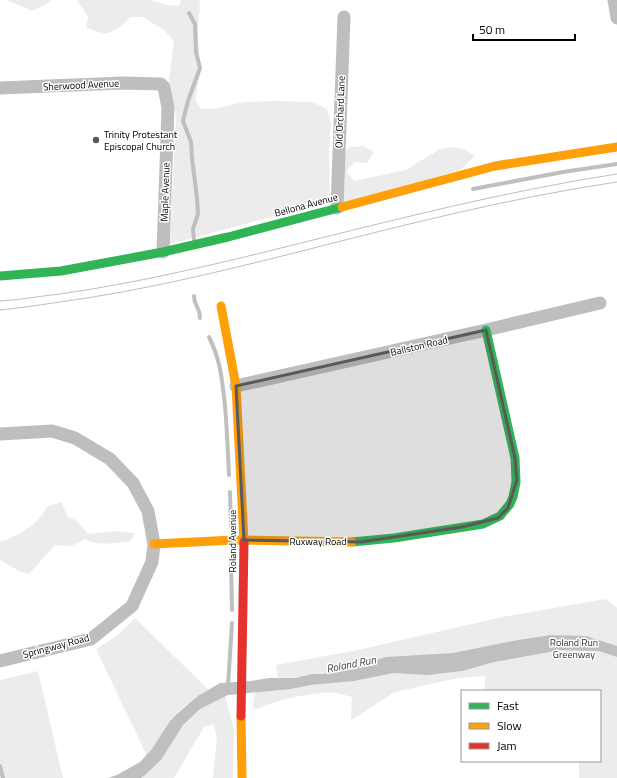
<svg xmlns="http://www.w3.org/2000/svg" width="617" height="778" font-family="'Titillium Web',sans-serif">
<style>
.green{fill:#ececec}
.water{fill:#bfbfbf}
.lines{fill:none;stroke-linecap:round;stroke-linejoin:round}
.stream{stroke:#bfbfbf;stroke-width:4}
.street{stroke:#bebebe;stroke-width:13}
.fast{stroke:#30b455;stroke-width:9}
.slow{stroke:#ff9f0a;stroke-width:9}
.jam{stroke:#e5322d;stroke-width:9}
.tram{stroke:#bebebe;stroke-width:1}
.marked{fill:#595959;fill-opacity:0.2;stroke:#595959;stroke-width:3;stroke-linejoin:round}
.poi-dot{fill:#595959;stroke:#fff;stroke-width:1.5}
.labels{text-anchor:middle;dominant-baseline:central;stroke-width:3;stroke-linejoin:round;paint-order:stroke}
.street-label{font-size:10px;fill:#000;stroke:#fff}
.poi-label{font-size:10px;fill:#000;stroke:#fff;text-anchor:start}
.park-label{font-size:10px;fill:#333;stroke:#fff}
.water-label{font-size:11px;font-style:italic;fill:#444;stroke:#fff}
</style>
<rect width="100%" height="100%" fill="#fff"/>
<g class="green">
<path d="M7 0H51L44 6 32 11Z"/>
<path d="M77 0H151L166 5 179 6 181 0H200L198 30 200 74 195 99 201 109H213L244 102 274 101 312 102 327 109 331 124 329 151 330 201 170 244 176 115 169 79 174 41 165 31 143 17H130C114 34 108 38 86 27L88 17Z"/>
<path d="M363 146 374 152 367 163 355 162 346 171 354 181 406 170 440 149 452 147 464 149 475 156 460 170 345 204 341 193 340 155 350 147Z"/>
<path d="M61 502 68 517C80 520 81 529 90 534L118 531 135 533 131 541C116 543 99 547 85 539L71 546 55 545 29 574 19 571 0 560V542C18 536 38 525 47 507Z"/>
<path d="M606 599 617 608V778H579V761H600V691H485V676L458 678 395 692 351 720 352 697C347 696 342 694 337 693 316 691 274 700 255 710L253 705 255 692 280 690 276 665 358 650 502 617Z"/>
<path d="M135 618 218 699 225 696 234 730 233 778H213L217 736 213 724 204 727 174 778H142L161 760H149L96 649 117 636Z"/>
<path d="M38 671 63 778H0V680Z"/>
</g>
<path class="water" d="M551 635 586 636 617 646V657L599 651 561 650 494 662 462 671 427 675 393 673 354 681 310 685 291 689 228 695 200 709 183 725 161 760 144 776 141 778H108L117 775 140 762 152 749 170 721 176 715 198 696 220 683 251 681 269 678H296L312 674H322L337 672 386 657 453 653 518 640Z"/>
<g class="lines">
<g class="stream">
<path d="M189 13 195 24 196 52 200 68 188 101 183 121 191 142 192 158 197 198 198 214 193 229 194 240"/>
<path d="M473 189 563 172 617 164"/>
<path d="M194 296C194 306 200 307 200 318"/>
<path d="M209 337C221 361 222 380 225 406 227 429 228 452 229 475"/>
<path d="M230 492 231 526"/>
<path d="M231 558 232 610"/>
<path d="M228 686 232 623"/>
<path d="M0 766 3 778"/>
</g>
<g class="street">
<path d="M614 0 617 18"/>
<path d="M0 88 123 83 161 84 164 87 168 108 163 252"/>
<path d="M337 208 344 17"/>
<path d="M236 386 486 330 600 303"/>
<path d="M0 434 52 431 75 438 110 459 133 483 148 511 154 544 152 562 132 606 91 639 0 661"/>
</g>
<g class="fast">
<path d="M0 276 61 271 163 252 228 237 342 207"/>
<path d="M352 542 394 538 483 524 500 516 510 504 513 497 516 482 515 458 486 330"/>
</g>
<g class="slow">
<path d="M342 207 495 166 617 147"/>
<path d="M221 306 236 386 244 542"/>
<path d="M154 544 234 540 352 542"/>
<path d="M241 716 242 778"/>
</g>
<path class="jam" d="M241 716 244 542"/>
<g class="tram">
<path d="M0 301C20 300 40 296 60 294 137 283 213 265 289 246 398 219 506 191 617 174"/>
<path d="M0 310C20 308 40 305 60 302 140 291 219 272 298 252 404 225 509 198 617 182"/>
</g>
</g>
<path class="marked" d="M486 330 515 458 517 480 508 508 498 518 462 527 361 542 244 540 236 386Z"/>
<circle class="poi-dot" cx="96" cy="140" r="4"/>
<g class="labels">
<g class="street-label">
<text transform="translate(81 85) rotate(-3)">Sherwood Avenue</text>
<text transform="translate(340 112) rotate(-88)">Old Orchard Lane</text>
<text transform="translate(165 192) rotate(-88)">Maple Avenue</text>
<text transform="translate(306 205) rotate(-15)">Bellona Avenue</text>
<text transform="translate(419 346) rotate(-13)">Ballston Road</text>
<text transform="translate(232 541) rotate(-90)">Roland Avenue</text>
<text x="318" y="541">Ruxway Road</text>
<text transform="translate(56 646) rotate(-15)">Springway Road</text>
</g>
<g class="poi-label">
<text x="104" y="134">Trinity Protestant<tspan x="104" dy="12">Episcopal Church</tspan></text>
</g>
<g class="park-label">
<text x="574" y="642">Roland Run<tspan x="574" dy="12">Greenway</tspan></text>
</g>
<g class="water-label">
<text transform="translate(351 664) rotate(-11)">Roland Run</text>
</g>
</g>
<rect x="461" y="690" width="140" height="72" fill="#ffffff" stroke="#999999"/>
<rect x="469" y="703" width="20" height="6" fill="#30b455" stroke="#999999"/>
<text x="497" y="710" font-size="12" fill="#000000">Fast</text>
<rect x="469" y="723" width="20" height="6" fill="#ff9f0a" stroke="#999999"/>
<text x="497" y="730" font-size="12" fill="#000000">Slow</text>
<rect x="469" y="743" width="20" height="6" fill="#e5322d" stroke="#999999"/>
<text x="497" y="750" font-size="12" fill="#000000">Jam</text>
<path d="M473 34v6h102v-6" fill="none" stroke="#000000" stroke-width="2"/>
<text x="479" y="34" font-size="12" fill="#000000" stroke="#ffffff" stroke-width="3" paint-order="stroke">50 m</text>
</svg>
